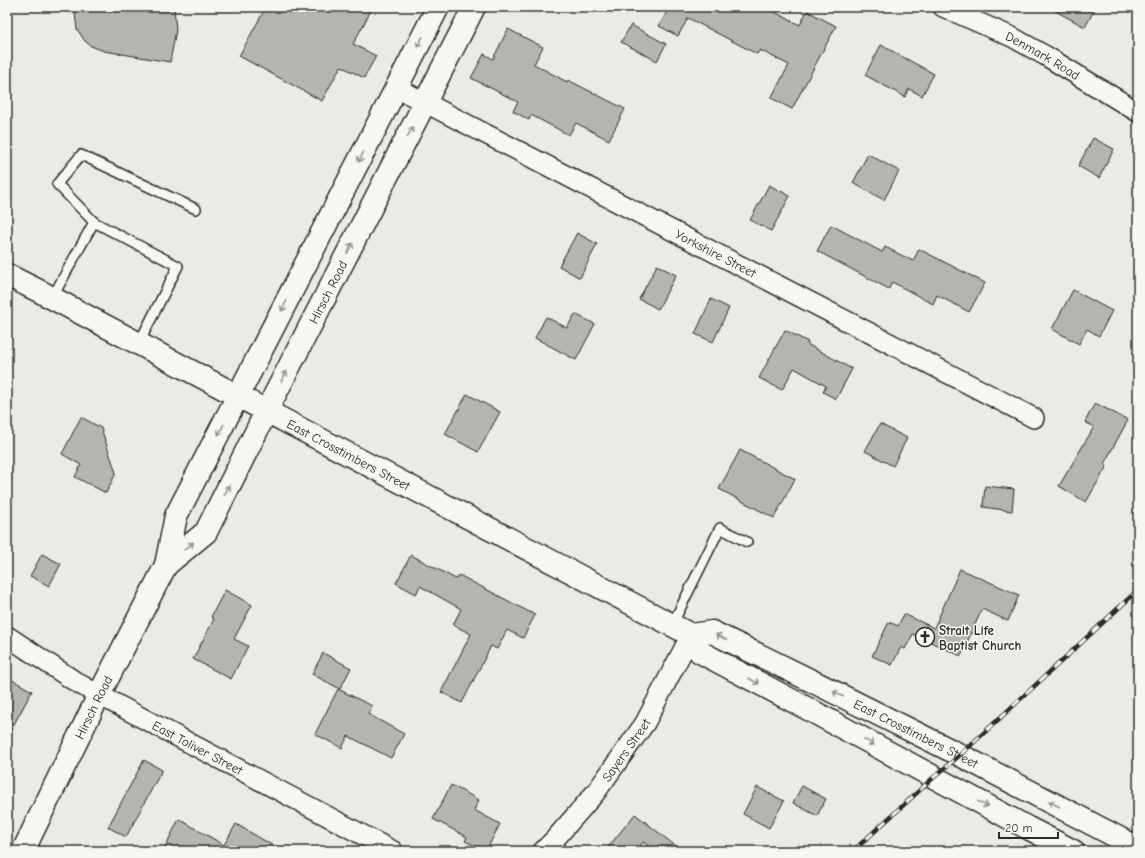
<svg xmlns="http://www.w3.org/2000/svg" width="1145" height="858" font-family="'Comic Neue',sans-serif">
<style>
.building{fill:#b4b4b1;stroke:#2b2b2b}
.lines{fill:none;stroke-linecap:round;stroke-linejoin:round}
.service-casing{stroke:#2b2b2b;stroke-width:12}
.minor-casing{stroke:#2b2b2b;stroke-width:22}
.secondary-casing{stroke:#2b2b2b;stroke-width:25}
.service{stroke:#f6f6f2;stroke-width:9}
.minor{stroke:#f6f6f2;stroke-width:19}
.secondary{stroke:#f6f6f2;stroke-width:22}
.rail-casing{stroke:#2b2b2b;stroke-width:4.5}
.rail{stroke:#f6f6f2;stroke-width:3;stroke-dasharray:9;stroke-linecap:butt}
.oneway{stroke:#90908e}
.labels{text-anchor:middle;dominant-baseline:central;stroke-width:3;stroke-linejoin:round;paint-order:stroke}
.street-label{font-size:13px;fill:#2b2b2b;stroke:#f6f6f2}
.poi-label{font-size:13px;font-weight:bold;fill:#2b2b2b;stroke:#f6f6f2;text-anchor:start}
</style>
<rect width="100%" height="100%" fill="#eaeae6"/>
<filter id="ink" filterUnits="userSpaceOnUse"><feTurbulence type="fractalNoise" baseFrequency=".025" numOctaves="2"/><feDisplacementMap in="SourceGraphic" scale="8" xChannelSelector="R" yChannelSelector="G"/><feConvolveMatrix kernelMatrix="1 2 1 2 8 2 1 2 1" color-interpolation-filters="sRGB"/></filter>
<g filter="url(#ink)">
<g class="building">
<path d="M76 7H174L176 30 170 62 104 51 91 46 85 41 77 29 75 14Z"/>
<path d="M266 7H373L353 44 376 56 364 78 341 66 322 101 239 56Z"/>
<path d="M668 7H765L800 25 807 11 836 26 792 109 771 98 789 65 760 50 757 54 688 18 678 36 659 26 669 8Z"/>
<path d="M1048 7H1096L1085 27Z"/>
<path d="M631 25 666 44 657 61 621 42Z"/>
<path d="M508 29 543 47 534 64 567 82 568 80 625 109 609 140 576 123 569 135 531 115 529 120 513 111 518 102 471 78 484 54 493 59Z"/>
<path d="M881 45 934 74 922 96 909 89 905 97 865 75Z"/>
<path d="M1093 138 1114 149 1099 178 1078 166Z"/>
<path d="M868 154 899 171 884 200 853 183Z"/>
<path d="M769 185 790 196 771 231 750 220Z"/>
<path d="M831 225 882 252 885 247 913 261 919 249 985 283 969 312 937 295 933 304 892 282 889 289 817 251Z"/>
<path d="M577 233 597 244 580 278 559 266Z"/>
<path d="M657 265 676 275 658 309 639 299Z"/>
<path d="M1073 290 1112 311 1099 336 1087 329 1079 344 1052 329Z"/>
<path d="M711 299 729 308 713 342 695 334Z"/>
<path d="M575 314 595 324 576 360 535 338 546 317 567 328Z"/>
<path d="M785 330 808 342 807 344 852 369 836 399 823 392 826 386 794 368 782 390 759 378Z"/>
<path d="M467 394 500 412 478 452 445 434Z"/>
<path d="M1095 403 1128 420 1104 464 1107 466 1086 502 1059 486 1094 427 1085 422Z"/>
<path d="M81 417 101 428 116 473 106 493 75 477 81 465 62 454Z"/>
<path d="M880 424 907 438 893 466 865 451Z"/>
<path d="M740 450 795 479 774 518 719 489Z"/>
<path d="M985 486 1014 489 1012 511 983 507Z"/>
<path d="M42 554 61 564 49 586 30 576Z"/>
<path d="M411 555 456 579 459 575 535 615 523 638 507 630 497 649 491 646 462 703 441 692 471 634 453 625 461 609 420 586 416 594 396 583Z"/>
<path d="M960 569 1019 595 1008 621 982 609 961 656 913 634 905 649 901 647 892 665 872 656 889 622 898 626 904 614 934 628Z"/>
<path d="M225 590 252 605 234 639 248 646 231 679 193 659 214 619 211 617Z"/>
<path d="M323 653 351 668 340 689 312 674Z"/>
<path d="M7 677 32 691 7 737Z"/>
<path d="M338 689 372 706 368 714 404 734 391 758 348 736 342 748 315 734Z"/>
<path d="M144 760 162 770 126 837 108 827Z"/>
<path d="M451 785 479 800 474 810 500 824 486 851 465 841 467 837 433 819Z"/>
<path d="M802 786 826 799 817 816 793 803Z"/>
<path d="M757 787 784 801 769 828 743 814Z"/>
<path d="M635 814 682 851H655L643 842 636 851H605Z"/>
<path d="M179 819 224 845 236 824 282 851H163Z"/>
</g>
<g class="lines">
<defs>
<g id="service">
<path d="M52 298 94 222"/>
<path d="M139 343 178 266 94 222 57 184 81 155 196 209"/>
<path d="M672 625 720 528 747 542"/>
</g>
<g id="minor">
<path id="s1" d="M943 7 1012 37 1046 56 1138 112"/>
<path id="s2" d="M397 88 1034 418"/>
<path id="s3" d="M7 636 76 682 99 695 393 851"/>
<path id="s4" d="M543 851 555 839 596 792 645 723 691 635"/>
</g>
<g id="secondary">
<path id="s5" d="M7 275 39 291 691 635 700 652 810 710 1028 828 1073 851"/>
<path id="s6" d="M166 565 206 532 267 410 474 7"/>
<path id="s7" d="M691 635 712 632 820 685 960 755 1138 848"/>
<path id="s8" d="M23 851 99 695 166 565 176 516 438 7"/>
</g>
</defs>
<use href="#service" class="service-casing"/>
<use href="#minor" class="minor-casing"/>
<use href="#secondary" class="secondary-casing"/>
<use href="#service" class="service"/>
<use href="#minor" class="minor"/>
<use href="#secondary" class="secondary"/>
<defs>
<path id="rail" d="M853 851 933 778 960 755 1138 590"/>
</defs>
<use href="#rail" class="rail-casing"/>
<use href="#rail" class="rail"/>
</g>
<defs><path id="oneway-shaft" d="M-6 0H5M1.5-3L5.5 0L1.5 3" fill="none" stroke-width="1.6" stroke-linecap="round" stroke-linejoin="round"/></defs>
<g class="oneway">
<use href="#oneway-shaft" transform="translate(420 42) rotate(117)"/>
<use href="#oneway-shaft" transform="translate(410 132) rotate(-63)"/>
<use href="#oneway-shaft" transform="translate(361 157) rotate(117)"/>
<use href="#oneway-shaft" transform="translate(350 248) rotate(-63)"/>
<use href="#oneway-shaft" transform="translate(284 306) rotate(117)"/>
<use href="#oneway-shaft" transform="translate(284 376) rotate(-63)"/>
<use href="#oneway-shaft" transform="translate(221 430) rotate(117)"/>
<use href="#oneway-shaft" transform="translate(227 490) rotate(-63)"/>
<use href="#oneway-shaft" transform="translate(189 546) rotate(-40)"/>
<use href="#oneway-shaft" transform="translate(721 637) rotate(-154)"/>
<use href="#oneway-shaft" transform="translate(754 681) rotate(28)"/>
<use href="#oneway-shaft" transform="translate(838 694) rotate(-153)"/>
<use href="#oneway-shaft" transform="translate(869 742) rotate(29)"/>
<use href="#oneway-shaft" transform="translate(983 804) rotate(28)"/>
<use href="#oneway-shaft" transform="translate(1054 804) rotate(-152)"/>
</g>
</g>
<defs>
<symbol id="church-ring" viewBox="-11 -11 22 22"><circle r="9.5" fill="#f6f6f2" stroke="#2b2b2b" stroke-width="1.5"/><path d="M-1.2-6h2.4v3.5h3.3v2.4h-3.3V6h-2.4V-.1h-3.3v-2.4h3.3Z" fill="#2b2b2b"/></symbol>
</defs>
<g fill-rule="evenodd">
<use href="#church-ring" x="914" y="626" width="22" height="22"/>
</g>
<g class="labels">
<g class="street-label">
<text stroke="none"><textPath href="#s1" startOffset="111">Denmark Road</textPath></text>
<text stroke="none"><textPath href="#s2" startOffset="359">Yorkshire Street</textPath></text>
<text stroke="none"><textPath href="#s6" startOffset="321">Hirsch Road</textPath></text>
<text stroke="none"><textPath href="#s5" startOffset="386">East Crosstimbers Street</textPath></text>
<text stroke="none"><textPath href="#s8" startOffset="160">Hirsch Road</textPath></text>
<text stroke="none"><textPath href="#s7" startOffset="249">East Crosstimbers Street</textPath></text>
<text stroke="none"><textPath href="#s3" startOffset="221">East Toliver Street</textPath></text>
<text stroke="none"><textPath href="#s4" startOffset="131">Sayers Street</textPath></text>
</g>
<g class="poi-label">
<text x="939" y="630">Strait Life<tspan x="939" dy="15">Baptist Church</tspan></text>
</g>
</g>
<rect width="1145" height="858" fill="none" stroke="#f6f6f2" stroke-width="24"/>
<rect x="12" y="12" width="1121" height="834" fill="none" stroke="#2b2b2b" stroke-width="1.5" filter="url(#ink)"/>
<path d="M999 832v6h59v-6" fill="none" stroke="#2b2b2b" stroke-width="2"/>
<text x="1005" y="832" font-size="12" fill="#2b2b2b" stroke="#f6f6f2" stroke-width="3" paint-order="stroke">20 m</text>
</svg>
